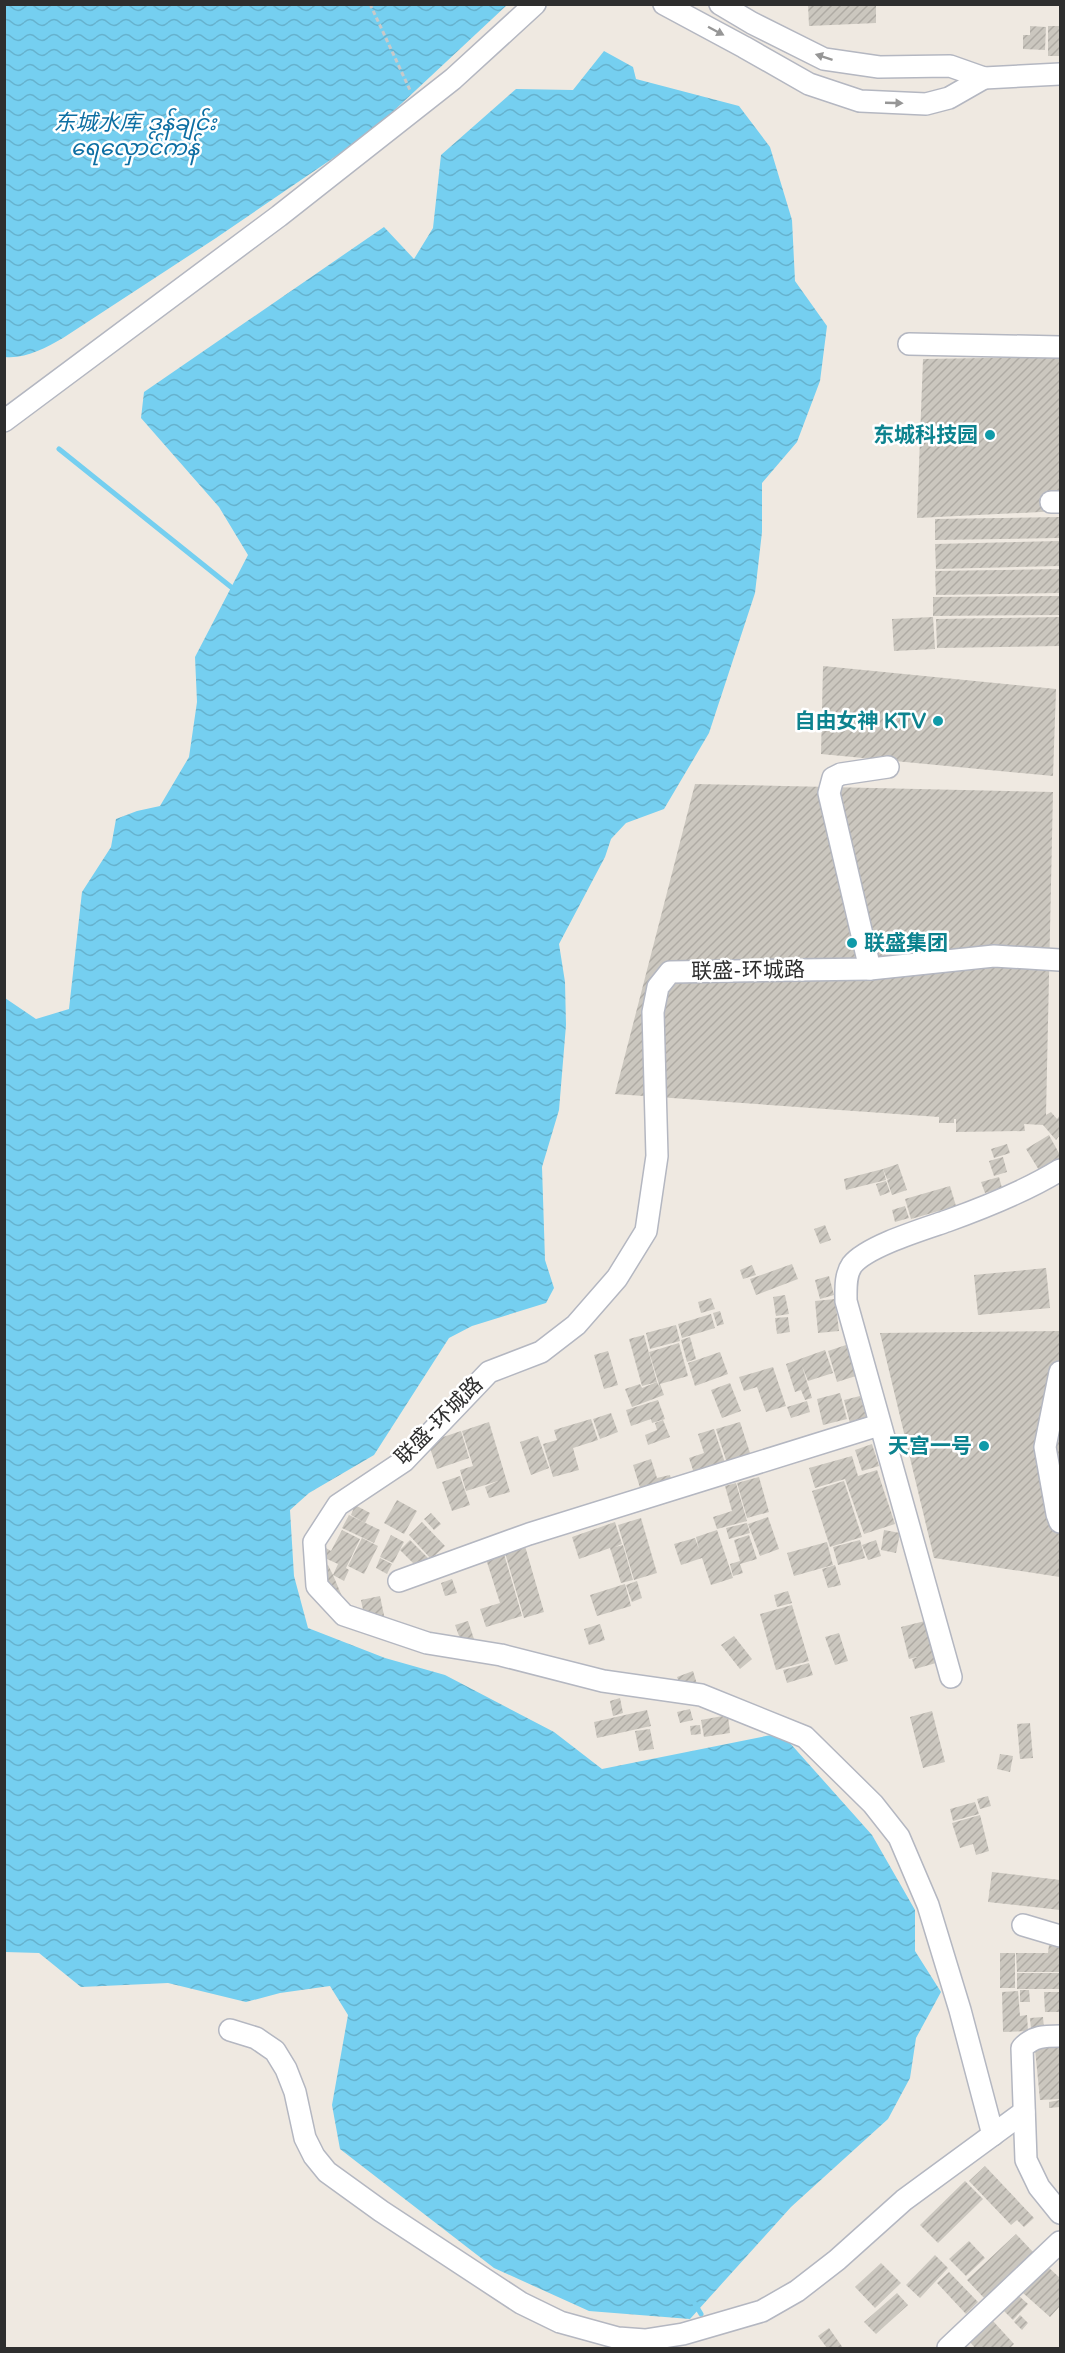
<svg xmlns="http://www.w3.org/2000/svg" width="1065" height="2353" font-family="'Varela Round','Noto Sans SC','Noto Sans Myanmar',sans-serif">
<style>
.water{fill:url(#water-waves)}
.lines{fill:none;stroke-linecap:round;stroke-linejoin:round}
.stream{stroke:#75cff0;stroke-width:5}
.building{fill:url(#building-hatch)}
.minor-casing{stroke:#b4b7c1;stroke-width:24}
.path{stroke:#c9c9c9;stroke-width:3;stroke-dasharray:4.5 3;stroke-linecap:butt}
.minor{stroke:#fff;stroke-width:21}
.oneway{fill:#969696}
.culture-dot{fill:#0f9aa8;stroke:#fff;stroke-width:2}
.labels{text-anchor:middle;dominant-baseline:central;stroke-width:5;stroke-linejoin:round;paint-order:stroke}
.culture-label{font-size:21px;font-weight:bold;fill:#0d838f;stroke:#fff;text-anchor:end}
.street-label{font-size:21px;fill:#2e2e2e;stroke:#fff}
.water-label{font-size:22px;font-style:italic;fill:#0d6fa3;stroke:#fff}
</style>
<defs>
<pattern id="water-waves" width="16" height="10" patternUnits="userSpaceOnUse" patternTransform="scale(1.5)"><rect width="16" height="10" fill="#75cff0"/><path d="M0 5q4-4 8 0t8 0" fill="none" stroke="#66b2ce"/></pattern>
<pattern id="building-hatch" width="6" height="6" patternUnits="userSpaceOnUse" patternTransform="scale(1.5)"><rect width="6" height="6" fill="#cbc7bf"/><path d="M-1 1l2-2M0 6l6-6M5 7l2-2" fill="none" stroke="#afaba4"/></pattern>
</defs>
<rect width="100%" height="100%" fill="#efe9e1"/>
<g class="water">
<path d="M5 5H507L370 133 216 238 63 338C45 348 26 359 5 357Z"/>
<path d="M604 51 633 67 636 79 739 106 770 147 792 220 795 281 827 326 820 381 797 442 762 483V532L755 593 709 733 664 809 626 823 611 839 605 857 559 944 565 982 566 1025 559 1110 542 1167 545 1260 554 1288 546 1303 472 1326 449 1338 374 1455 309 1493 290 1510 294 1576 308 1628 385 1658 445 1675 554 1732 602 1769 781 1733 872 1835 915 1910V1951L941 1992 916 2038 910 2078 888 2119 791 2207 690 2319 589 2311 494 2268 340 2149 332 2105 348 2015 330 1986 280 1993 246 2002 168 1983 81 1987 39 1953 5 1952V998L36 1019 69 1009 82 892 111 847 116 819 137 811 160 806 189 757 197 702 195 657 248 555 219 507 141 418 144 392 384 227 414 259 433 228 441 155 516 89 573 90Z"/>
</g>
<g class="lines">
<g class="stream">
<path d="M59 449 236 591"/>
<path d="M695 2304 701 2314"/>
</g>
</g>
<g class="building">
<path d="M808 4H876V23L809 26Z"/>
<path d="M1030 26 1046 27 1045 50 1023 49V35H1030Z"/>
<rect x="1048" y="26" width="12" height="30"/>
<path d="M1060 357V511L917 518 923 359Z"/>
<path d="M1060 517V538L935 540V519Z"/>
<path d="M1060 541V566L936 569 935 544Z"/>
<path d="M1060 569V593L936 595 935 571Z"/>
<path d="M1060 596V615L933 616V597Z"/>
<path d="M933 617 935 649 894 651 892 619Z"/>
<path d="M1060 617V646L937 648 936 619Z"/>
<path d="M823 666 1056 689 1053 776 821 754Z"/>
<path d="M695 784 1053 792 1046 1115 1051 1112 1057 1119 1060 1115V1135L1056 1140 1043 1125 1024 1124 1025 1131 956 1132V1119H954V1123H939V1117L615 1094Z"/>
<path d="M1049 1135 1060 1155V1164L1042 1175 1026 1149Z"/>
<path d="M1007 1144 1010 1153 994 1158 991 1149Z"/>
<path d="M1003 1157 1007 1172 994 1176 989 1161Z"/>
<path d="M898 1164 907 1190 892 1195 887 1180 891 1178 887 1179 883 1169Z"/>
<path d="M883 1169 886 1180 846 1190 844 1179Z"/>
<path d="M999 1177 1002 1188 985 1193 981 1182Z"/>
<path d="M886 1181 890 1192 880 1196 876 1184Z"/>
<path d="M950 1186 956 1206 911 1219 905 1199Z"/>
<path d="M905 1206 909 1218 895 1222 892 1210Z"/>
<path d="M825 1225 831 1240 820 1244 814 1229Z"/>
<path d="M792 1264 798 1279 756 1295 750 1279Z"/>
<path d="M752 1265 756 1275 743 1279 740 1270Z"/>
<path d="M1046 1268 1050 1308 978 1315 974 1275Z"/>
<path d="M829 1276 834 1295 820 1299 815 1280Z"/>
<path d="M785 1295 789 1314 776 1316 773 1297Z"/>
<path d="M711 1298 715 1309 701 1313 698 1302Z"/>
<path d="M835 1299 839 1331 818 1333 815 1301Z"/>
<path d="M720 1311 724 1324 717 1326 713 1313Z"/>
<path d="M711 1314 715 1328 682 1338 678 1324Z"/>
<path d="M788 1317 790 1332 777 1334 775 1318Z"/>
<path d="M676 1325 680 1341 650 1349 646 1333Z"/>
<path d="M1060 1331V1577L934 1558 880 1333Z"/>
<path d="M644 1335 657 1382 642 1386 629 1339Z"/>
<path d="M690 1337 696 1359 687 1362 681 1340Z"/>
<path d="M679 1343 688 1376 660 1384 664 1395 632 1407 625 1389 640 1384 642 1388 657 1382 660 1388 649 1352Z"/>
<path d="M846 1345 856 1376 837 1382 828 1351Z"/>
<path d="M825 1350 833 1373 808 1381 802 1366 812 1398 805 1400 801 1390 795 1392 786 1364Z"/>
<path d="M608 1351 618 1385 604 1389 594 1355Z"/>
<path d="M720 1352 728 1374 695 1386 688 1363Z"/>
<path d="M773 1367 786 1406 766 1412 757 1387 744 1391 739 1377Z"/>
<path d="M730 1383 741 1411 722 1418 711 1390Z"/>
<path d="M840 1393 847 1419 823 1425 817 1399Z"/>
<path d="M860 1396 868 1423 851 1427 844 1400Z"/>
<path d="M658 1400 665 1419 652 1423 651 1419 631 1426 626 1410Z"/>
<path d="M807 1401 810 1412 791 1418 787 1407Z"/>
<path d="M611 1413 618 1432 600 1439 593 1419Z"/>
<path d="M591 1419 598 1440 573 1448 579 1470 553 1477 543 1444 557 1440 554 1430Z"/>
<path d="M663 1420 670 1437 648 1445 645 1435 657 1430 655 1423Z"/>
<path d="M489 1422 510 1492 489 1498 485 1487 498 1481 466 1491 460 1470 473 1466 462 1431Z"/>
<path d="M740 1422 751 1456 727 1463 716 1429Z"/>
<path d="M714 1429 726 1466 695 1476 689 1458 704 1453 698 1434Z"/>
<path d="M461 1431 469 1458 437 1469 428 1442Z"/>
<path d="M538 1436 549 1468 531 1475 520 1442Z"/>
<path d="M872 1444 879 1466 862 1471 855 1450Z"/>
<path d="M852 1456 858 1476 877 1470 895 1524 864 1534 845 1479 815 1488 809 1468Z"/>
<path d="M651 1459 657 1478 670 1475 672 1483 641 1491 633 1465Z"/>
<path d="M460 1476 470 1505 452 1511 442 1482Z"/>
<path d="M759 1477 769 1512 747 1518 737 1483Z"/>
<path d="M844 1481 862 1537 830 1547 812 1491Z"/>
<path d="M736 1483 747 1521 717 1529 713 1517 732 1511 725 1486Z"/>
<path d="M397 1500 417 1511 404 1534 384 1523Z"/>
<path d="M355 1505 370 1513 365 1523 351 1515Z"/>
<path d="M431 1513 441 1524 434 1530 424 1519Z"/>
<path d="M349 1515 380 1530 374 1543 342 1528Z"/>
<path d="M768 1517 779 1549 760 1556 748 1524Z"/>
<path d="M641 1518 657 1573 634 1580 618 1525Z"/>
<path d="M422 1522 445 1546 431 1559 409 1535Z"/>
<path d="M615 1522 622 1544 615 1547 623 1545 633 1580 621 1583 610 1548 579 1559 572 1537Z"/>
<path d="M747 1523 750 1533 729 1539 726 1528Z"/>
<path d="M342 1530 360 1539 346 1568 349 1570 344 1581 333 1575 344 1601 312 1573 328 1565 333 1575 338 1564 327 1559 325 1563 320 1560 326 1548 331 1551Z"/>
<path d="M717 1530 733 1578 711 1585 702 1558 681 1565 674 1544 695 1538 699 1549 696 1537Z"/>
<path d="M884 1530 900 1533 896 1553 881 1550Z"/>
<path d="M391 1535 404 1542 393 1563 380 1557Z"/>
<path d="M749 1535 757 1559 740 1564 743 1573 733 1576 730 1564 740 1561 734 1540Z"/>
<path d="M362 1538 378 1546 364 1574 348 1566Z"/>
<path d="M410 1540 429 1559 419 1569 400 1550Z"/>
<path d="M860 1540 865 1558 838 1565 833 1547Z"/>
<path d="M876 1540 881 1556 868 1560 862 1545Z"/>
<path d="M827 1542 833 1565 794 1576 787 1553Z"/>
<path d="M525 1546 544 1612 524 1618 505 1553Z"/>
<path d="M504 1554 522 1616 486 1627 480 1609 500 1603 486 1559Z"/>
<path d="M380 1558 392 1564 387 1574 376 1568Z"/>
<path d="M835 1565 841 1585 828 1588 822 1569Z"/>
<path d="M452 1579 457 1593 445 1596 441 1583Z"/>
<path d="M637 1581 642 1598 632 1602 626 1585Z"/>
<path d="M625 1584 631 1606 597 1616 590 1595Z"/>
<path d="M788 1591 792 1603 777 1607 774 1595Z"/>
<path d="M380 1596 385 1620 366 1625 361 1600Z"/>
<path d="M792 1605 809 1661 776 1670 760 1614Z"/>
<path d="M468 1621 478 1651 466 1655 455 1625Z"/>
<path d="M925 1621 936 1663 915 1669 912 1659 921 1656 909 1659 901 1627Z"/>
<path d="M600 1624 605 1640 589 1645 584 1629Z"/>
<path d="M839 1633 848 1661 835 1665 825 1637Z"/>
<path d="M734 1636 752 1659 740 1669 721 1645Z"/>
<path d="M809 1663 813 1675 787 1683 783 1670Z"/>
<path d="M693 1671 697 1684 682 1689 677 1677Z"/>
<path d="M620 1698 623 1713 613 1716 610 1701Z"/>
<path d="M690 1709 693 1720 680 1723 677 1712Z"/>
<path d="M647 1710 651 1726 597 1738 594 1722Z"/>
<path d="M932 1711 945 1762 923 1768 910 1717Z"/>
<path d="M728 1715 730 1733 704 1737 701 1720Z"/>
<path d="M1030 1723 1033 1758 1020 1759 1017 1724Z"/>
<path d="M700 1725 701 1734 691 1735 690 1726Z"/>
<path d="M650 1729 654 1749 639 1751 635 1731Z"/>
<path d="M1000 1754 1013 1756 1010 1772 997 1769Z"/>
<path d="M988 1796 991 1806 980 1809 977 1799Z"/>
<path d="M975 1802 979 1814 953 1821 950 1809Z"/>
<path d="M980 1815 989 1851 976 1855 973 1844 960 1848 952 1823Z"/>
<path d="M992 1872 1060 1880V1910L988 1902Z"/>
<path d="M1049 1945H1060V1972H1017L1016 1953H1048Z"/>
<rect x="1000" y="1953" width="15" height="35"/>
<rect x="1017" y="1973" width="43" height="16"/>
<path d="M1020 1990H1029L1030 2002H1020Z"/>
<path d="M1018 1991 1020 2016 1027 2015 1028 2031 1003 2032 1002 1992Z"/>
<path d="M1044 1992H1060V2012H1045Z"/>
<path d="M1043 2017 1044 2028 1031 2029 1030 2018Z"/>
<path d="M1060 2047V2099L1040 2100 1035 2049Z"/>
<path d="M1060 2100V2107L1049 2108V2102Z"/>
<path d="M985 2166 1034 2218 1024 2227 1017 2220 1011 2225 969 2181Z"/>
<path d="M965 2181 983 2199 938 2243 920 2225Z"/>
<path d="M1016 2234 1034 2253 985 2299 967 2280Z"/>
<path d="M969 2241 985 2258 966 2276 949 2259Z"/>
<path d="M935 2255 948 2268 920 2298 906 2285Z"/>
<path d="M881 2263 901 2283 875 2308 855 2287Z"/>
<path d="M1048 2267 1060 2278V2306L1050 2317 1023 2293Z"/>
<path d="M949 2272 978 2302 966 2314 937 2283Z"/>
<path d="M897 2293 908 2305 876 2334 864 2322Z"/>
<path d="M1019 2296 1028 2304 1013 2320 1004 2311Z"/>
<path d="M1020 2315 1028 2323 1022 2330 1014 2322Z"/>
<path d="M993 2321 1014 2344 1010 2348H975L970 2342Z"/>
<path d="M829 2328 843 2348H827L818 2336Z"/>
</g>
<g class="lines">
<defs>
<g id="minor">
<path d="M664 4 744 47 809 84 860 101 926 104 949 98 984 78"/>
<path d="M720 4 752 23 824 59 879 67 950 66 984 78 1060 74"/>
<path d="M909 344 1060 347"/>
<path d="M4 421 279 216 453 79 535 4"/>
<path d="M1051 502H1060"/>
<path d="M870 969 829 793 833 778 841 774 888 767"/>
<path d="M1060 1372 1045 1447 1057 1514 1060 1522"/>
<path d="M399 1581 529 1534 879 1425"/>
<path d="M951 1677 846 1301C846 1289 845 1275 852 1265 867 1246 924 1229 947 1221 986 1207 1026 1191 1060 1170"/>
<path d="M1023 1925 1060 1936"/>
<path d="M230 2030 256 2038 275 2051 286 2069 295 2092 305 2138 314 2156 327 2172 381 2211 521 2303 560 2322 618 2338 645 2340 683 2334 762 2311 797 2291 837 2260 904 2200 1024 2112"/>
<path d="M1060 2036C1045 2036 1033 2036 1022 2048L1026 2160 1039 2187 1060 2213"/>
<path d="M993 2135 960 2010 928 1905 899 1837 873 1804 805 1737 701 1695 603 1681 501 1655 427 1643 344 1615 317 1586 314 1542 338 1505 404 1461 489 1372 541 1352 576 1325 617 1278 646 1231 657 1156 653 1012 658 987 670 972 870 969 994 956 1060 960"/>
<path d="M948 2348 1060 2242"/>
</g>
</defs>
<use href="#minor" class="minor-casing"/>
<path class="path" d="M370 4 410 90"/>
<use href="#minor" class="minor"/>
</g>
<defs><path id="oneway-solid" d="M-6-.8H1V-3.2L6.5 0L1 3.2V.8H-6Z" transform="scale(1.5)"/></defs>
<g class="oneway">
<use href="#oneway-solid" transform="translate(716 31) rotate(28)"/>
<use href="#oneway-solid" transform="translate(824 57) rotate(-162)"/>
<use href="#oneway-solid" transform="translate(894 103) rotate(2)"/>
</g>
<g class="culture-dot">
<circle cx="990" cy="435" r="6"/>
<circle cx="938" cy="721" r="6"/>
<circle cx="852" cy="943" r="6"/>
<circle cx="984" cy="1446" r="6"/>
</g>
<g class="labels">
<g class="culture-label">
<text x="978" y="435">东城科技园</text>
<text x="926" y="721">自由女神 KTV</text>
<text x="864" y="943" text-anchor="start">联盛集团</text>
<text x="972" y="1446">天宫一号</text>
</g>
<g class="street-label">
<text transform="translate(748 971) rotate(-1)">联盛-环城路</text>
<text transform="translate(439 1421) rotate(-45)">联盛-环城路</text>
</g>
<g class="water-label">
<text x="135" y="123">东城水库 ဒွန်ချင်း<tspan x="135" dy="25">ရေလှောင်ကန်</tspan></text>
</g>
</g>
<rect width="1065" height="2353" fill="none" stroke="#2e2e2e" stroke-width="12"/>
</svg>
